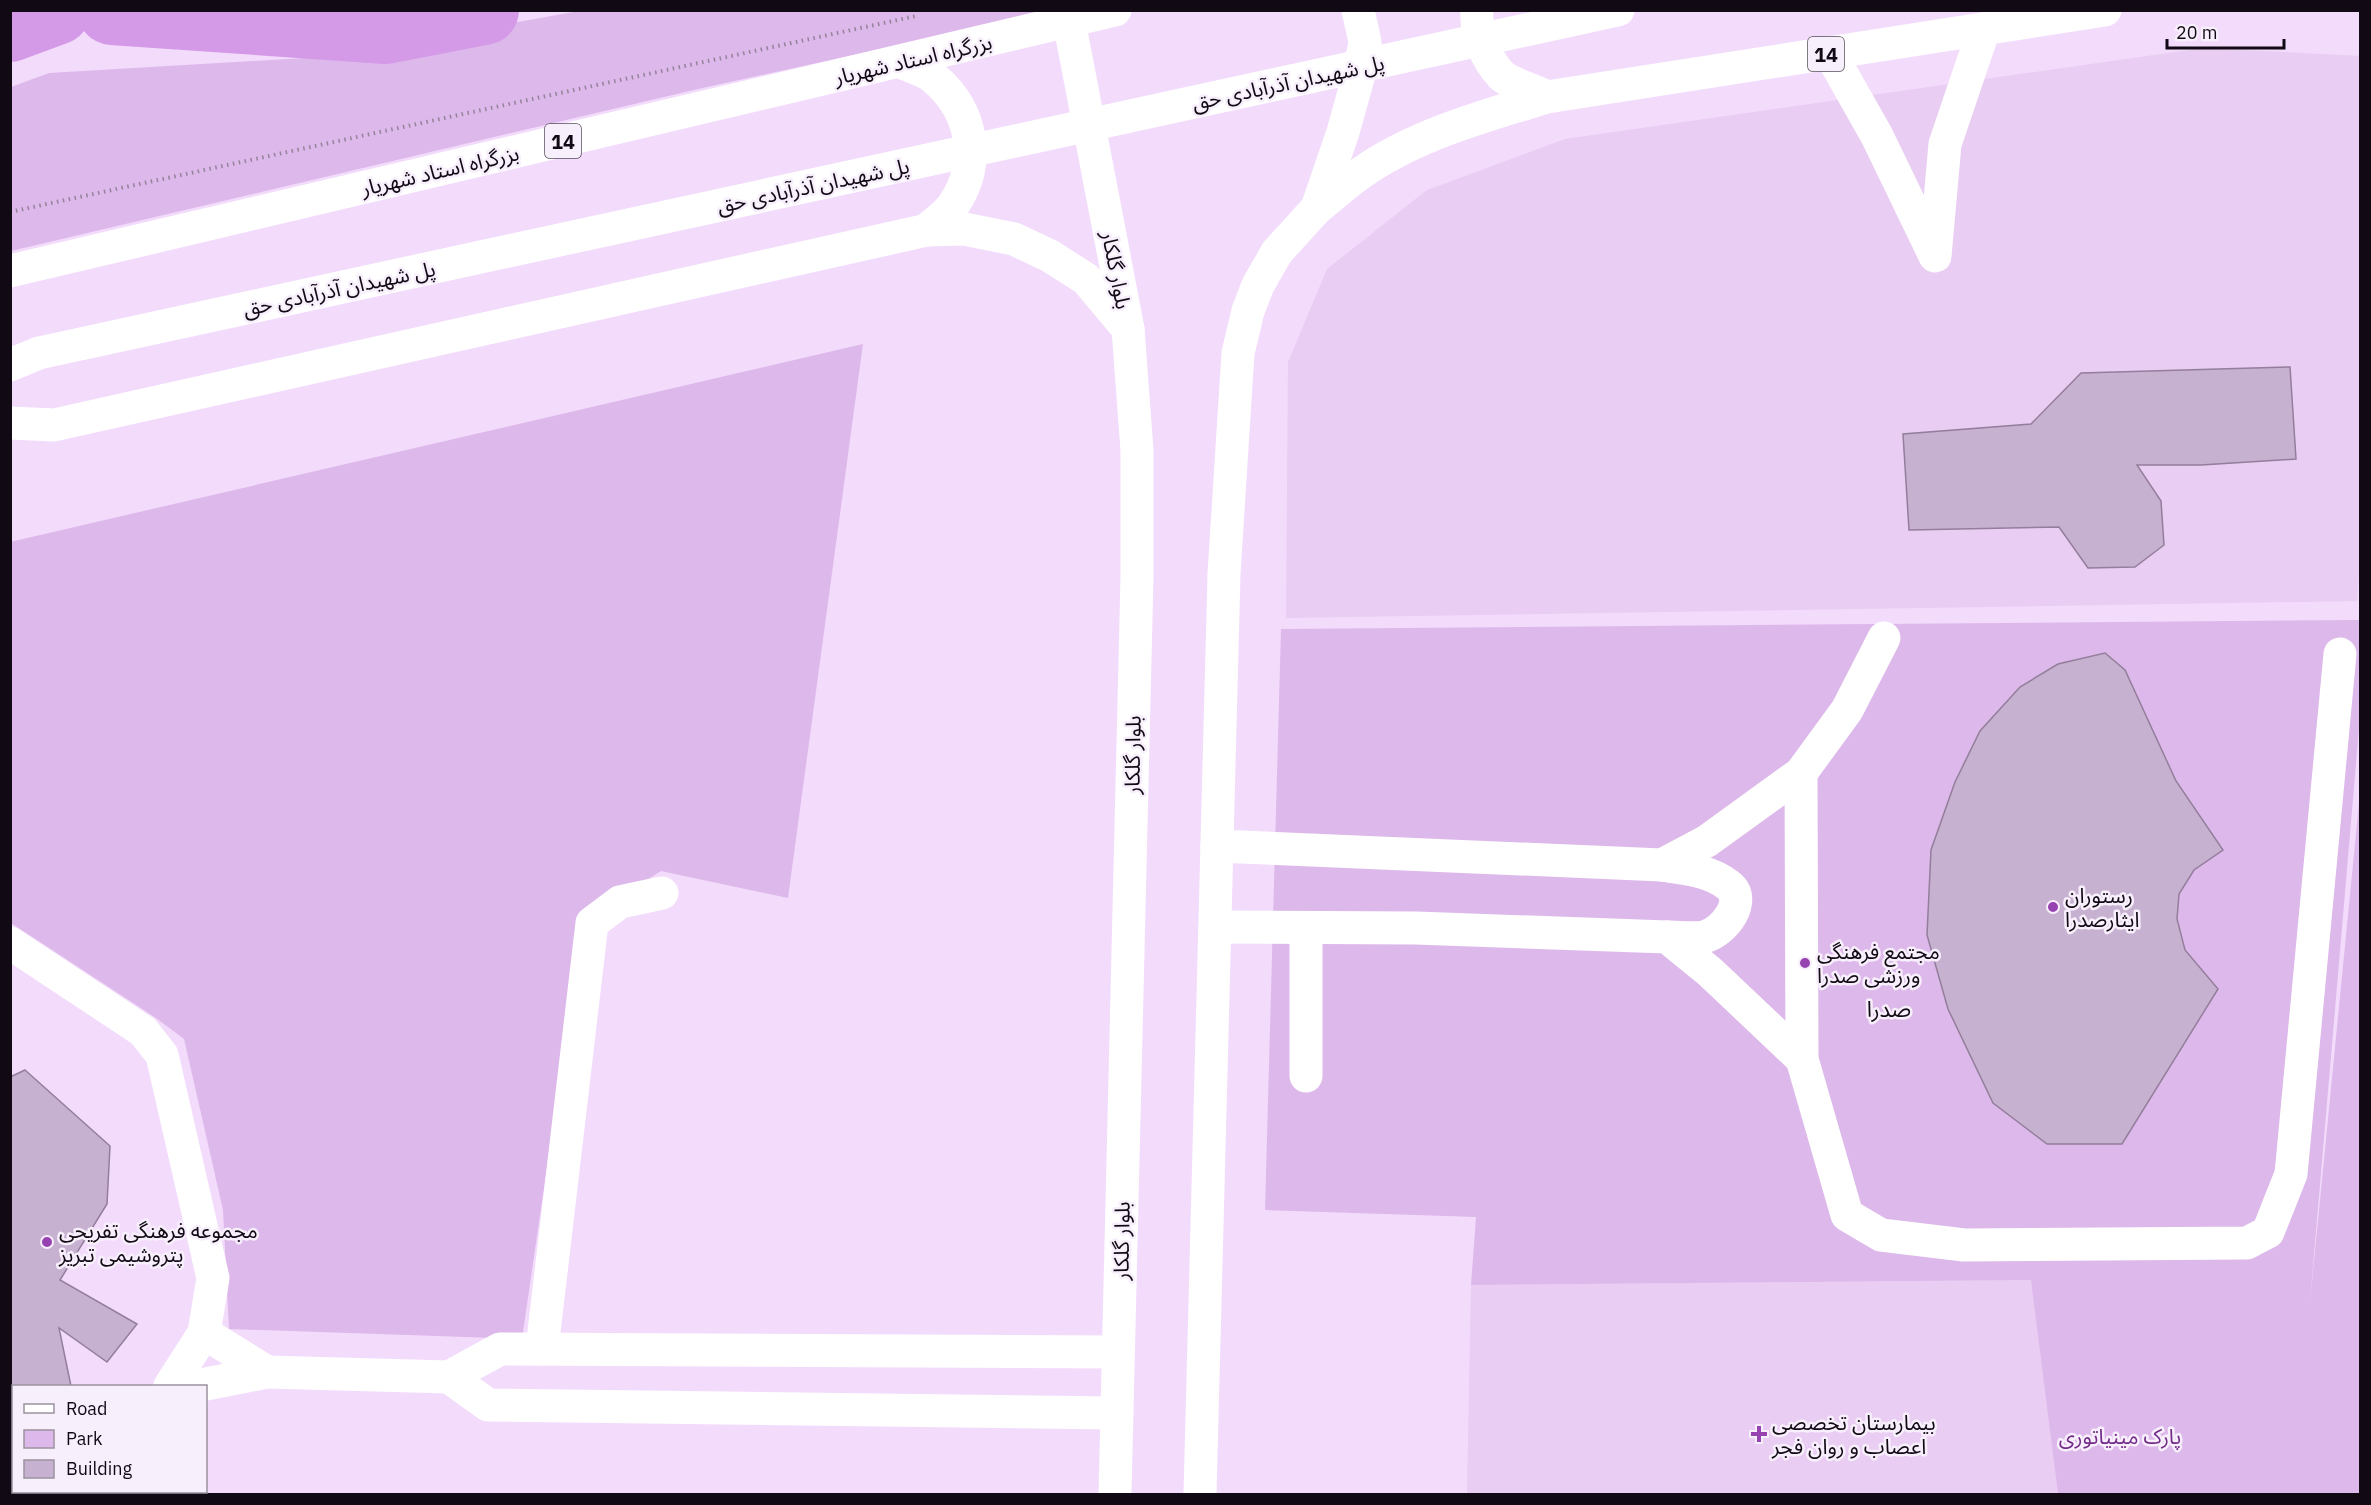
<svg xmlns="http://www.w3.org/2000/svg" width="2371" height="1505" font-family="'IBM Plex Sans','Noto Sans Arabic',sans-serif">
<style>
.built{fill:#e9cdf3}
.green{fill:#ddb8ea}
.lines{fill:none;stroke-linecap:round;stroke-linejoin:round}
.river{stroke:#d49ae8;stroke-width:70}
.building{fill:#c7b1d0;stroke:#937e9b;stroke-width:1.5}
.path{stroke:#94839a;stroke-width:4;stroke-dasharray:1.5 4.5;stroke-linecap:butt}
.minor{stroke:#fff;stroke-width:33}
.major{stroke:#fff;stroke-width:33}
.highway{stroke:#fff;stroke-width:33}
.poi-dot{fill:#9642b0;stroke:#f8effc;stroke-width:2}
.labels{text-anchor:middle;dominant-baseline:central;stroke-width:5;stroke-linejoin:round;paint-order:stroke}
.shield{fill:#f8effc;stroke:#564e59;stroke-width:1.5}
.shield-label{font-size:20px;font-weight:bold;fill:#110913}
.street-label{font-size:21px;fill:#110913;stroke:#f8effc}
.poi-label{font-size:21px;fill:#110913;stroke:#f8effc;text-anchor:start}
.park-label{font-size:21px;fill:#732d89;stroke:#f8effc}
.neighbourhood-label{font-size:22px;fill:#110913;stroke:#f8effc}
</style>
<rect width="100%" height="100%" fill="#f3dbfc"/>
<g class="built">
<path d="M2203 48 2360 56V565L2357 601 1286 618 1288 362 1327 269 1427 190 1565 139Z"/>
<path d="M2032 1280 2058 1494H1467L1471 1285Z"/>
</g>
<g class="green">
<path d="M579 11H1054L698 89 11 251V87L49 73 322 57Z"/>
<path d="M863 344 788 898 661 871 583 920 522 1339 229 1329 223 1210 184 1039 156 1018 11 923 10 542Z"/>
<path d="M2360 620V717L2310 1302 2360 793V1494H2058L2031 1280 1471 1285 1476 1217 1265 1210 1281 629Z"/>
</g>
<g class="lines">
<g class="river">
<path d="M112 10 386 29 484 10"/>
<path d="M10 27 56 10"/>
</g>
</g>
<g class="building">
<path d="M2290 367 2296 459 2201 465H2137L2161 501 2164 545 2135 567 2088 568 2059 527 1909 530 1903 434 2031 424 2081 373Z"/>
<path d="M2105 653 2125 670 2176 781 2223 850 2194 870 2179 894 2177 919 2185 950 2218 989 2122 1144H2047L1993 1103 1948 1009 1927 935 1931 850 1955 782 1980 731 2020 687 2058 664Z"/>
<path d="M25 1070 110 1146 107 1204 60 1280 137 1324 107 1362 59 1328 71 1386H14V1484L10 1485V1077Z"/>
</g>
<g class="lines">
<path class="path" d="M10 212 916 16"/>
<g class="minor">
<path d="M1830 53 1877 136 1935 256 1945 144 1984 29"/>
<path d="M1801 773 1802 1059 1847 1215 1881 1235 1964 1245 2247 1243 2268 1232 2291 1174 2340 654"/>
<path d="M1217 846 1662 865 1707 841 1801 773 1847 710 1884 638"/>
<path d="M1662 865C1685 869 1709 870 1728 885 1749 900 1723 933 1704 937 1693 939 1679 937 1667 937"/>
<path d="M1215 927 1416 928 1667 937 1710 972 1802 1059"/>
<path d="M1306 928V1076"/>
<path d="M10 943 143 1031 162 1055 213 1278 204 1333 170 1386"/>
<path d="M542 1349 592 923 620 902 662 893"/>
<path d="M267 1372 449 1377 500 1349 1118 1352"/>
<path d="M449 1377 488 1405 1117 1413"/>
<path d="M196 1386 267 1372 204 1333"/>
<path d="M87 1494 91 1492"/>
</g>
<g class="major">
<path d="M1069 21 1128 329 1137 450V576L1115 1494"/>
<path d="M1200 1494 1224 574 1238 353 1248 311 1258 285 1277 252 1317 208"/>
</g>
<g class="highway">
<path d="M1477 10C1475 32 1486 59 1501 75 1509 83 1536 91 1547 97"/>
<path d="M901 62C911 67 926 71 934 78 973 111 982 162 954 204 948 214 935 222 927 230"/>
<path d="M1317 208C1333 196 1347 182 1364 171 1418 134 1485 116 1547 97L2105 10"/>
<path d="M1317 208 1343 132 1358 78 1365 42 1358 10"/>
<path d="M10 271 1115 10"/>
<path d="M10 365 39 353 1618 10"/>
<path d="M10 423 54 425 927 230 964 229 1014 239 1050 256 1086 279 1128 329"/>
</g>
</g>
<g class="poi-dot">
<circle cx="2053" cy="907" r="6"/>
<circle cx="1805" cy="963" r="6"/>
<circle cx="47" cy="1242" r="6"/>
<path d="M1756 1425h6v6h6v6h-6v6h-6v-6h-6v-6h6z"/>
</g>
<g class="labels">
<g class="shield">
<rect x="1808" y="37" width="36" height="34" rx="4.5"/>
<rect x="545" y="124" width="36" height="34" rx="4.5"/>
</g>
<g class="shield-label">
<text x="1826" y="54">14</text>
<text x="563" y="141">14</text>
</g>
<g class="street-label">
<text transform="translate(913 59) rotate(-13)">بزرگراه استاد شهریار</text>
<text transform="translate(1288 82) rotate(-12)">پل شهیدان آذرآبادی حق</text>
<text transform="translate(440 170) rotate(-13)">بزرگراه استاد شهریار</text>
<text transform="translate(813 185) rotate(-12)">پل شهیدان آذرآبادی حق</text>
<text transform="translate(1117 270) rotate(79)">بلوار گلکار</text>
<text transform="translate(339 288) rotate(-12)">پل شهیدان آذرآبادی حق</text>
<text transform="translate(1132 755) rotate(-89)">بلوار گلکار</text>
<text transform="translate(1121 1241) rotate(-89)">بلوار گلکار</text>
</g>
<g class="poi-label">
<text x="2065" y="895">رستوران<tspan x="2065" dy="24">ایثارصدرا</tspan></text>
<text x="1817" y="951">مجتمع فرهنگی<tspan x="1817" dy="24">ورزشی صدرا</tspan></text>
<text x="59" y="1230">مجموعه فرهنگی تفریحی<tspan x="59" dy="24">پتروشیمی تبریز</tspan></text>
<text x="1772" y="1422">بیمارستان تخصصی<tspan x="1772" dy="24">اعصاب و روان فجر</tspan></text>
</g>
<g class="park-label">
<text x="2120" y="1436">پارک مینیاتوری</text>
</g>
<g class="neighbourhood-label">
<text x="1889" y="1008">صدرا</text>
</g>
</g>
<rect width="2371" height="1505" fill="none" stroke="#110913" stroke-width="24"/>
<rect x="12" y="1385" width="195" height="108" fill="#f8effc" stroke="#9c939f" stroke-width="1.5"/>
<rect x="24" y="1404" width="30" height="9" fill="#ffffff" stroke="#9c939f" stroke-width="1.5"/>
<text x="66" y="1415" font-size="18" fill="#110913">Road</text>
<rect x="24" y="1430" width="30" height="18" fill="#ddb8ea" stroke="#9c939f" stroke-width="1.5"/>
<text x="66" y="1445" font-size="18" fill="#110913">Park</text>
<rect x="24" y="1460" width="30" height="18" fill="#c7b1d0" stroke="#9c939f" stroke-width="1.5"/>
<text x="66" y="1475" font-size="18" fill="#110913">Building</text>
<path d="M2167 39v9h117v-9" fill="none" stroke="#110913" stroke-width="3"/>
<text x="2176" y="39" font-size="18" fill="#110913" stroke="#f8effc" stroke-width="4.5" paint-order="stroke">20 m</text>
</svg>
